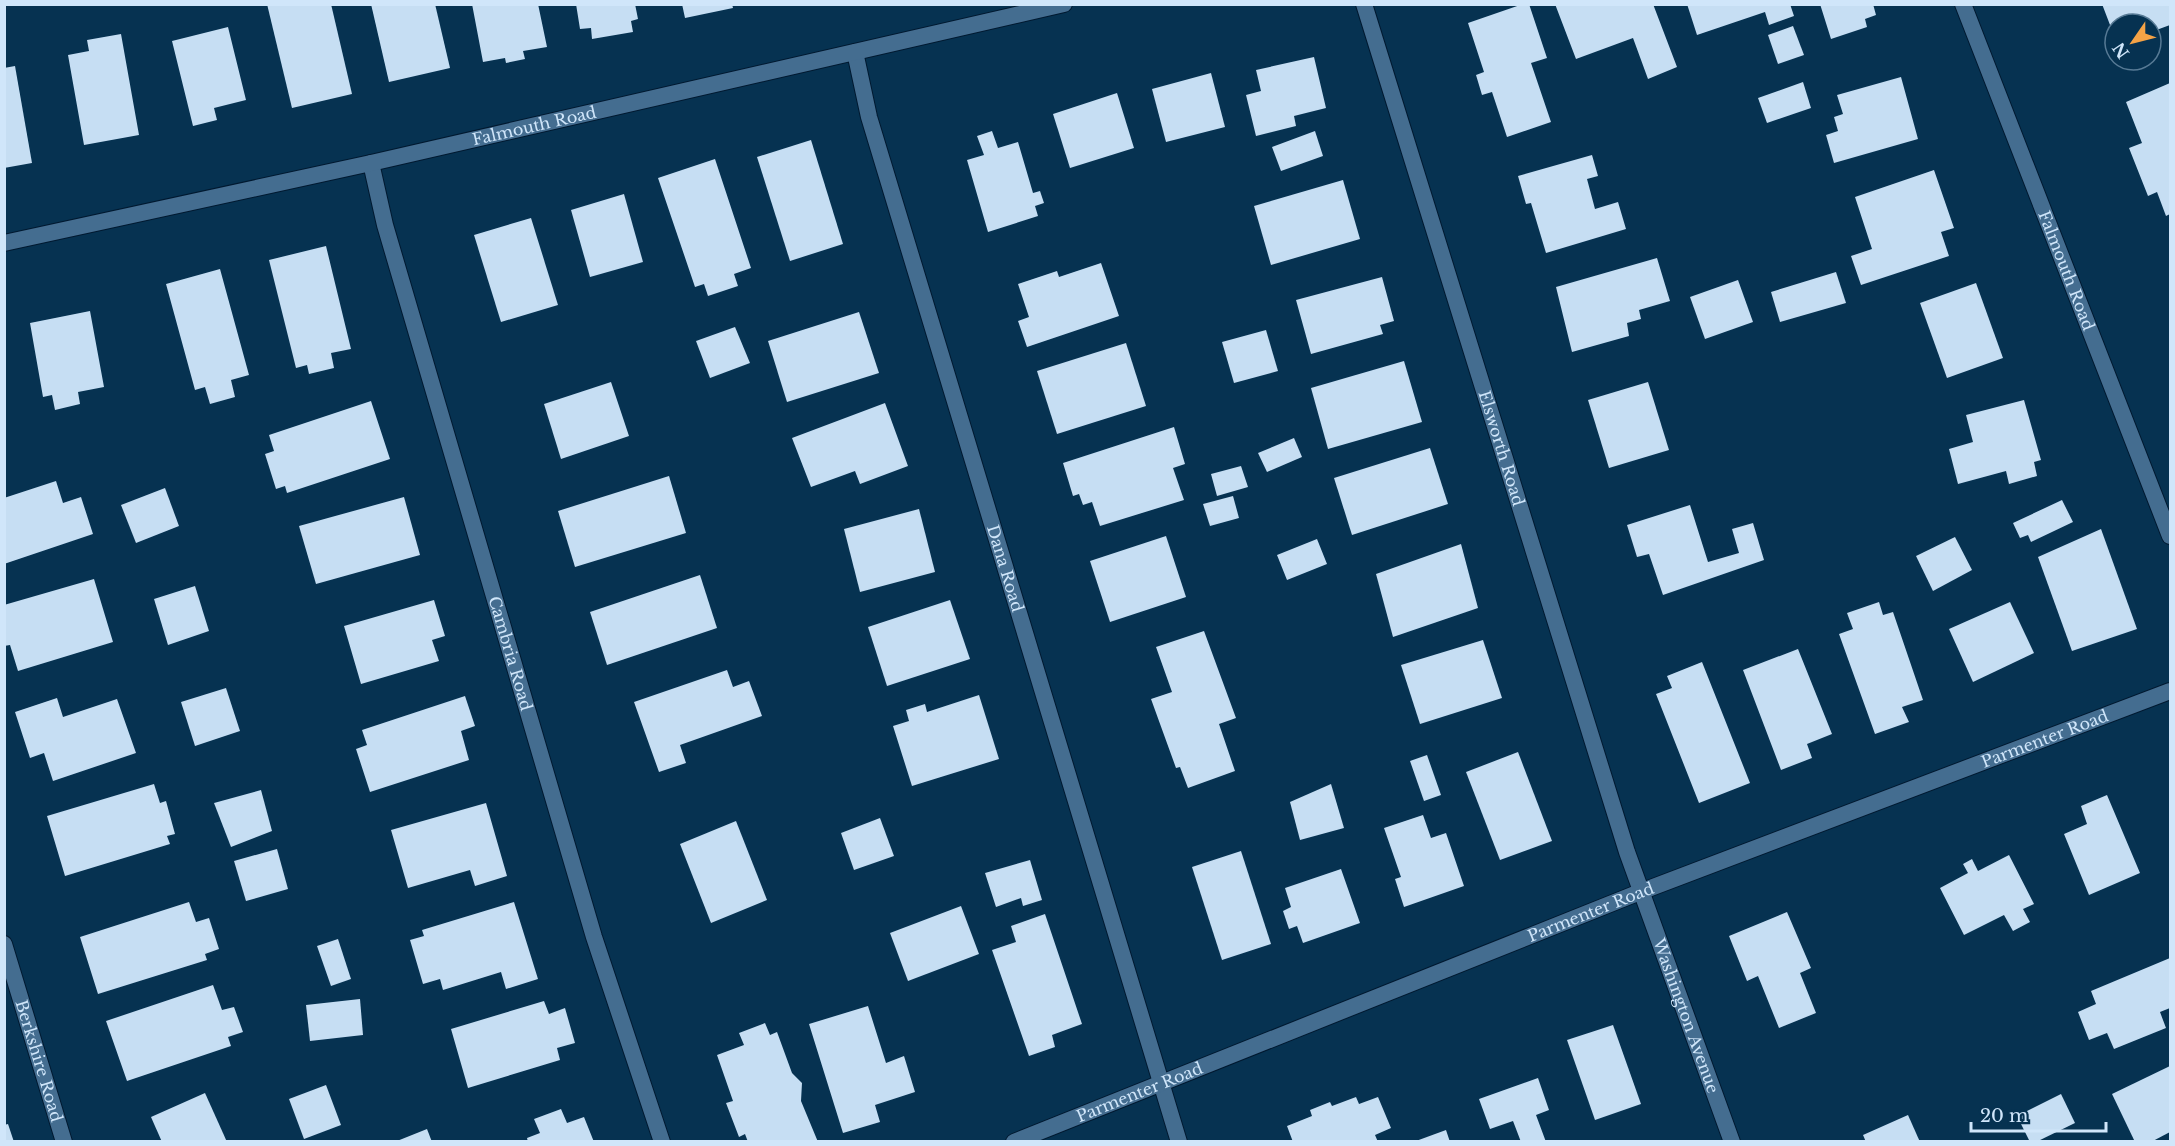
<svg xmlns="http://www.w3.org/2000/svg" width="2175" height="1146" font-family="'Libre Baskerville',serif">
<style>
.building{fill:#c6def3}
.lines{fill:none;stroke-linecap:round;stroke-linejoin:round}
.minor-casing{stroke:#001930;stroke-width:18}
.minor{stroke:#446d90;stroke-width:16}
.labels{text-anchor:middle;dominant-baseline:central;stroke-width:6;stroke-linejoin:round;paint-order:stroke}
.street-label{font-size:16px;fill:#d0e6fa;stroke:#063251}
</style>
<rect width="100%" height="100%" fill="#063251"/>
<g class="building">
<path d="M267 4H331L352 94 292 108Z"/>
<path d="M371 4H435L450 68 389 82Z"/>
<path d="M472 4H538L547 47 523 51 525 59 506 63 505 58 483 62Z"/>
<path d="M576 4H635L638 19 631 21 633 32 592 39 591 28 580 29Z"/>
<path d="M682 4H732L733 8 685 18Z"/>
<path d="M1523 4H1529L1547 58 1531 63 1551 122 1507 137 1492 92 1482 95 1476 75 1484 72 1468 23Z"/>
<path d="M1555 4H1653L1677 67 1648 79 1633 38 1576 59Z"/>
<path d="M1687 4H1790L1794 16 1769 25 1765 12 1697 35Z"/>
<path d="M1820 4H1873L1876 15 1865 19 1867 27 1831 39Z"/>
<path d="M2102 4H2170V25L2151 32V24H2115V38Z"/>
<path d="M1793 26 1804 55 1778 64 1768 35Z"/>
<path d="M228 27 246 100 214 108 217 120 193 126 172 41Z"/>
<path d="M121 34 139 135 84 145 68 55 89 51 87 40Z"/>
<path d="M1314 57 1326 108 1294 116 1296 126 1256 136 1246 95 1261 91 1256 70Z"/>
<path d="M15 66 32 163 4 168V68Z"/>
<path d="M1211 73 1225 127 1166 142 1152 89Z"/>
<path d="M1901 77 1918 139 1834 163 1826 135 1838 131 1834 117 1843 114 1837 95Z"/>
<path d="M1803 82 1811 108 1767 123 1758 98Z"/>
<path d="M2170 83V214L2166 216 2157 192 2148 196 2129 148 2142 143 2126 102Z"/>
<path d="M1117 93 1134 148 1070 168 1053 114Z"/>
<path d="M992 131 998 148 1018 142 1033 193 1040 191 1044 203 1035 206 1038 216 988 232 967 160 984 155 977 136Z"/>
<path d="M1315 131 1323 156 1281 171 1272 147Z"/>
<path d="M811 140 843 244 790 261 757 157Z"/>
<path d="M1592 155 1598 176 1587 179 1595 209 1618 202 1626 229 1546 253 1531 203 1526 204 1518 176Z"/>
<path d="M715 159 751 268 734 274 738 286 708 296 704 284 695 287 658 178Z"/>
<path d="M1934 170 1954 228 1941 232 1949 256 1861 285 1851 256 1872 249 1855 197Z"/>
<path d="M1343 180 1360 239 1271 265 1254 206Z"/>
<path d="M624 194 643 262 590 277 571 210Z"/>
<path d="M531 218 558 305 501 322 474 235Z"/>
<path d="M326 246 351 349 331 353 334 368 309 374 307 365 296 368 269 260Z"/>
<path d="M1657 258 1670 301 1639 310 1641 319 1627 323 1629 336 1572 352 1556 287Z"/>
<path d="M1101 263 1119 316 1027 347 1018 321 1029 317 1018 284 1057 271 1059 277Z"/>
<path d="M220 269 249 375 231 380 235 397 210 404 205 387 195 390 166 284Z"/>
<path d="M1836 272 1846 303 1780 322 1771 292Z"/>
<path d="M1382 277 1394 321 1380 325 1383 334 1311 354 1296 300Z"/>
<path d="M1738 280 1753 322 1705 339 1690 297Z"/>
<path d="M1976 283 2003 358 1947 378 1920 303Z"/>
<path d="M90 311 104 387 78 392 80 404 55 410 52 395 43 397 30 323Z"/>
<path d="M859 312 879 373 787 402 768 341Z"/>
<path d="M735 327 750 363 710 378 696 341Z"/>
<path d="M1266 330 1278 371 1234 383 1222 342Z"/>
<path d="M1126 343 1146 406 1057 434 1037 371Z"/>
<path d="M1404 361 1422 422 1328 449 1311 388Z"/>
<path d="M611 382 629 436 561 459 544 404Z"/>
<path d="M1648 382 1669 450 1609 468 1588 400Z"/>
<path d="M2024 400 2041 460 2034 462 2037 476 2009 484 2006 471 1958 484 1949 449 1973 442 1966 415Z"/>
<path d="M371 401 390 459 287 493 285 486 276 489 265 454 274 451 269 435Z"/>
<path d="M885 403 908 466 860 484 855 471 811 487 792 438Z"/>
<path d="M1174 427 1185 464 1173 468 1184 500 1100 526 1092 502 1083 505 1079 494 1073 496 1063 463Z"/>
<path d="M1294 438 1302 457 1267 472 1258 453Z"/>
<path d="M1430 448 1448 504 1352 535 1334 478Z"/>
<path d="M1241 466 1248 487 1217 496 1211 474Z"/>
<path d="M669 476 686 533 575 567 558 511Z"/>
<path d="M56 481 63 503 81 497 93 534 4 564V498Z"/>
<path d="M165 488 179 526 136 543 121 505Z"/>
<path d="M1233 496 1239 518 1210 526 1203 504Z"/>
<path d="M404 497 420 555 316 584 299 526Z"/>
<path d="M2062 500 2073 522 2031 542 2028 535 2020 538 2013 523Z"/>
<path d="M1690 505 1708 562 1739 553 1732 529 1753 523 1764 560 1663 595 1649 554 1637 557 1627 525Z"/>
<path d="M919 509 935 572 860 592 844 529Z"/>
<path d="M2101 529 2137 629 2072 651 2038 557Z"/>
<path d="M1166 536 1186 597 1110 622 1090 561Z"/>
<path d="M1955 537 1972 570 1933 591 1916 556Z"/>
<path d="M1317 539 1327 564 1287 580 1277 555Z"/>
<path d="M1461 544 1478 608 1393 637 1376 574Z"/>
<path d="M700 575 717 628 607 665 590 612Z"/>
<path d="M94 579 113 642 18 671 10 645 4 646V605Z"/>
<path d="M195 586 209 631 168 645 154 599Z"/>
<path d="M434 600 445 636 432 640 439 661 361 684 344 626Z"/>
<path d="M950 600 970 659 887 686 868 627Z"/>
<path d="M1879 602 1883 615 1893 612 1923 700 1902 707 1909 722 1875 734 1839 634 1853 629 1847 613Z"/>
<path d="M2010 602 2034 653 1973 682 1949 629Z"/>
<path d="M1204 631 1236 718 1219 724 1235 771 1188 788 1180 767 1176 768 1151 699 1172 692 1156 647Z"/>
<path d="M1483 640 1502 698 1420 724 1401 665Z"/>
<path d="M1798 649 1832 734 1807 744 1812 758 1781 770 1743 670Z"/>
<path d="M1702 662 1750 783 1699 803 1656 694 1672 688 1667 676Z"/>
<path d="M727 670 733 687 749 681 762 716 680 745 686 763 659 772 634 702Z"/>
<path d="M226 688 240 731 195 746 181 702Z"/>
<path d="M979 695 999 759 912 786 893 726 909 721 906 710 925 704 927 712Z"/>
<path d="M465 696 475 726 461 731 469 760 370 792 356 749 367 745 362 730Z"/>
<path d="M57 698 63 717 117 699 136 753 53 781 44 753 30 758 15 712Z"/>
<path d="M1518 752 1552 841 1500 860 1466 772Z"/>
<path d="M1427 755 1441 795 1424 801 1410 761Z"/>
<path d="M154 784 160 803 166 801 175 834 167 836 170 844 65 876 47 816Z"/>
<path d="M1331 784 1344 828 1300 840 1290 802Z"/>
<path d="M261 790 272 831 231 847 214 803Z"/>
<path d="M2107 795 2140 873 2089 895 2064 834 2087 824 2081 806Z"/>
<path d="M486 803 507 876 475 886 470 870 408 888 391 830Z"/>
<path d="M1423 815 1431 838 1446 833 1464 886 1404 907 1395 879 1401 877 1384 828Z"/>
<path d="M880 818 894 856 854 870 841 833Z"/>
<path d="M736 821 767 900 711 923 680 844Z"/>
<path d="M277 849 288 889 246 901 234 861Z"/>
<path d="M1241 851 1271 944 1222 960 1192 867Z"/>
<path d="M2009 855 2034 904 2023 909 2030 922 2013 931 2004 915 1964 935 1940 888 1968 873 1963 864 1972 859 1978 871Z"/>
<path d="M1030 860 1042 900 1023 906 1021 898 996 907 985 873Z"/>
<path d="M1341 869 1360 923 1303 943 1297 926 1289 929 1283 911 1291 907 1285 888Z"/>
<path d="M189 902 196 922 209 918 219 949 205 954 207 960 98 994 80 937Z"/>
<path d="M514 902 538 979 506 989 501 972 443 990 440 979 423 984 410 940 424 936 422 930Z"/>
<path d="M961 906 979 954 908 981 890 933Z"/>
<path d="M1787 912 1811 968 1800 973 1816 1013 1779 1028 1758 976 1747 981 1729 936Z"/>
<path d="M1045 914 1082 1024 1052 1035 1055 1047 1029 1056 992 950 1016 942 1011 926Z"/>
<path d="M338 939 351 979 331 986 317 946Z"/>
<path d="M2170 958V1008L2160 1012 2166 1028 2114 1049 2107 1033 2089 1040 2078 1012 2096 1004 2091 991Z"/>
<path d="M213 985 222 1010 234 1007 243 1032 228 1037 231 1046 127 1081 106 1021Z"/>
<path d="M360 999 363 1035 310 1041 306 1005Z"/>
<path d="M544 1001 549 1014 565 1008 575 1043 557 1048 560 1060 468 1088 451 1029Z"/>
<path d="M868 1006 886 1063 904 1056 915 1092 875 1105 880 1122 843 1133 809 1024Z"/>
<path d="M765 1023 770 1035 777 1032 792 1073 802 1083 801 1101 818 1142H748L745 1134 739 1137 726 1103 733 1101 717 1055 744 1045 739 1033Z"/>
<path d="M1613 1025 1641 1104 1595 1120 1567 1040Z"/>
<path d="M2170 1066V1132L2151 1142H2135L2112 1094Z"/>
<path d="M1538 1078 1549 1110 1536 1115 1546 1142H1521L1513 1121 1490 1129 1479 1099Z"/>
<path d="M326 1085 341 1125 304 1139 289 1099Z"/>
<path d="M205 1093 227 1142H162L151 1117Z"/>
<path d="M2061 1094 2075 1123 2036 1142H2030L2017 1116Z"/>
<path d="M1356 1097 1359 1104 1378 1097 1391 1128 1375 1135 1378 1142H1293L1287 1126 1312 1116 1310 1110 1330 1102 1332 1106Z"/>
<path d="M561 1109 567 1123 584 1117 594 1142H528L527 1138 540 1133 534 1119Z"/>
<path d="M1908 1115 1920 1142H1866L1863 1135Z"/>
<path d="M8 1124 14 1142H4V1125Z"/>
<path d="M427 1129 432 1142H397V1141Z"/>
<path d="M1446 1130 1450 1142H1416V1141Z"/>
</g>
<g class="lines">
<defs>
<g id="minor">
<path id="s1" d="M1364 4 1627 852 1732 1142"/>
<path id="s2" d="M1963 4 2170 536"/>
<path id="s3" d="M855 52 869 117 1179 1142"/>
<path id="s4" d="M371 163 385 225 594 937 662 1142"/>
<path id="s5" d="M4 243 371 163 1064 4"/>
<path id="s6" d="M4 944 64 1142"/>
<path id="s7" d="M1014 1142 1640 892 2170 691"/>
</g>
</defs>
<use href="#minor" class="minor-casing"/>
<use href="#minor" class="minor"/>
</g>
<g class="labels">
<g class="street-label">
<text stroke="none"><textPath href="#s5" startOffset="543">Falmouth Road</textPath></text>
<text stroke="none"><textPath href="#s2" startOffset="286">Falmouth Road</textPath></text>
<text stroke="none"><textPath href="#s1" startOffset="465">Elsworth Road</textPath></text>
<text stroke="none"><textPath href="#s3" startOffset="538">Dana Road</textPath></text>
<text stroke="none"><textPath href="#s4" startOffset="510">Cambria Road</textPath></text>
<text stroke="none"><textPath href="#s7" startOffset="1107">Parmenter Road</textPath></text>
<text stroke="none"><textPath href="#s7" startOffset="621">Parmenter Road</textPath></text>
<text stroke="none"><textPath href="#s1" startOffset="1062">Washington Avenue</textPath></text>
<text stroke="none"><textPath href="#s6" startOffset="122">Berkshire Road</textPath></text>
<text stroke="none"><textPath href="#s7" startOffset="135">Parmenter Road</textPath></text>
</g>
</g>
<rect width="2175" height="1146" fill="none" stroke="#d0e6fa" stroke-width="12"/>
<g transform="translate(2133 42) rotate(235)"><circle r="28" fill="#063251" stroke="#577a95" stroke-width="1.5"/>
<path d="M0-4.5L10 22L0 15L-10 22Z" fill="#f5a346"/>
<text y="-9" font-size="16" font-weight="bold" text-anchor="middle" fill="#d0e6fa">N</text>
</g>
<path d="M1971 1122v9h135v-9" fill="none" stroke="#d0e6fa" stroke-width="3"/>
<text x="1980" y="1122" font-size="18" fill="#d0e6fa" stroke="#063251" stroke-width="4.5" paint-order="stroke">20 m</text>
</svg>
